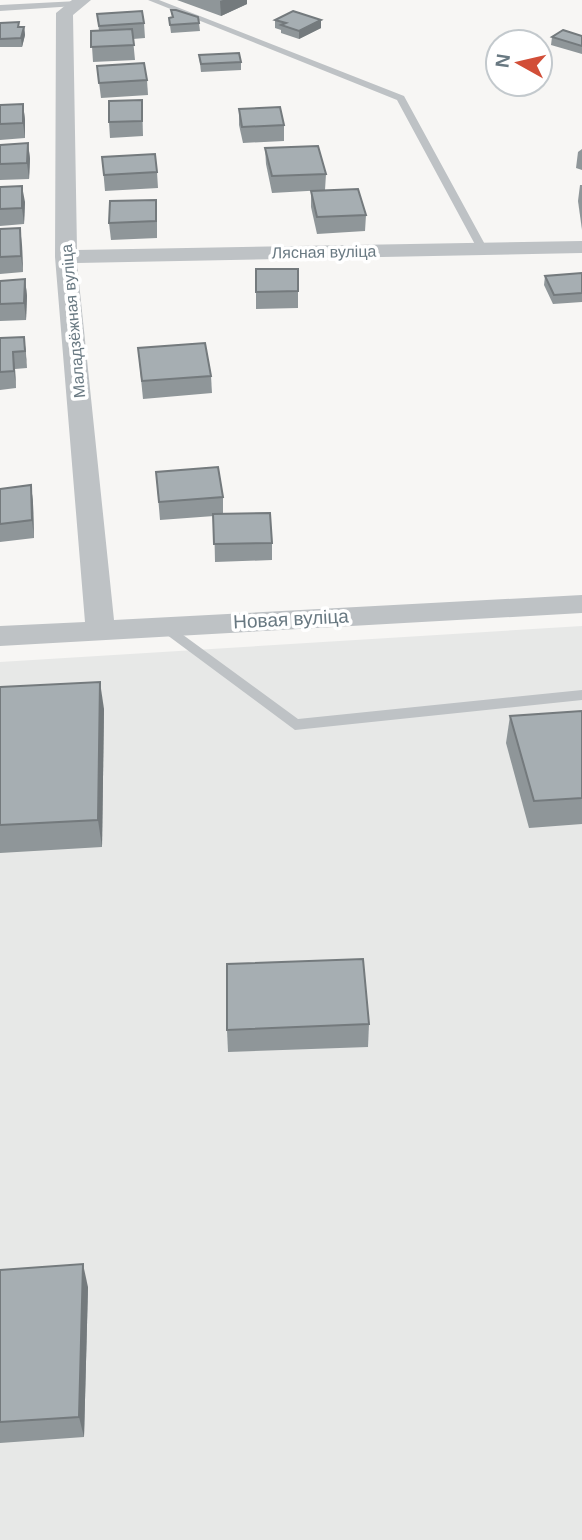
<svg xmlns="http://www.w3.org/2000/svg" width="582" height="1540" font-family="Helvetica,sans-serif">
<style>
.built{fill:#e7e8e7}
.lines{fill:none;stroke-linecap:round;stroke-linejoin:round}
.lane{fill:#bec2c5;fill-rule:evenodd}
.street{fill:#bec2c5;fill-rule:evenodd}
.wall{fill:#8f9699}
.shaded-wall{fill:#747a7d}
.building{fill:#a6aeb2;stroke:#747a7d;stroke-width:2}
.labels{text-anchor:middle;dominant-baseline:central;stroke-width:7;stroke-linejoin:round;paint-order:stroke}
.far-street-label{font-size:16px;fill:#697982;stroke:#fff}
.street-label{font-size:19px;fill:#697982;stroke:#fff}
</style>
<rect width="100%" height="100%" fill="#f7f6f4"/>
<path class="built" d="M582 626V1540H0V662Z"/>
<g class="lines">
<g class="lane">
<path d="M148 0H159L404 96 488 250 487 252 478 250 397 100Z"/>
<path d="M78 1V5L75 6 0 11V5Z"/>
<path d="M164 621 298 719 582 690V700L295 730 159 629 157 626Z"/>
</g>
<path class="street" d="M72 0H91L73 15 77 250 582 241V253L77 263 114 620 582 595V613L0 646V626L85 622 55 257 56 13Z"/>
</g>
<g class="wall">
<path d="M177 0H247V4L221 16Z"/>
<path d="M171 10 199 23 200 31 171 33 169 18 172 17Z"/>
<path d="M97 14 144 23 145 38 133 39 135 60 93 62 91 31H99Z"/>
<path d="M275 20H321V28L299 39 281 33V30L275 28Z"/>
<path d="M0 23 24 27 25 35 22 47H0Z"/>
<path d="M582 36V54L551 45 552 37Z"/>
<path d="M199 55 241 62V70L201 72Z"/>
<path d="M97 66 147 80 148 95 101 98Z"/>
<path d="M142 100 143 136 110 138 109 122Z"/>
<path d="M23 104 25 120V138L0 140V105Z"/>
<path d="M239 109 284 125V141L243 143 239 125Z"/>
<path d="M28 143 30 159 29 179 0 180V145Z"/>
<path d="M265 148 326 174 325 190 272 193 266 164Z"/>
<path d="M582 149V170L576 168 578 152Z"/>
<path d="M102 157 157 172 158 188 105 191Z"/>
<path d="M580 185H582V230L578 201Z"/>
<path d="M0 187 25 202 24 224 0 226Z"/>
<path d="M311 191 366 215 365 231 317 234 311 207Z"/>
<path d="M157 216V238L111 240 109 223Z"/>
<path d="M0 229 22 245 23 272 0 274Z"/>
<path d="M256 269H298V308L256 309Z"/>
<path d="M582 273V302L553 304 544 285 545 276Z"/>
<path d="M25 279 27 296 26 320 0 321V281Z"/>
<path d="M24 337 27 368 15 369 16 388 0 390V338Z"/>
<path d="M138 348 211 376 212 393 143 399Z"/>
<path d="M156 472 223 497V514L272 543V560L215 562 214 516 160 520Z"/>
<path d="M31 485 33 503 34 538 0 542V489Z"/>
<path d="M0 687 104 709 102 847 0 853Z"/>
<path d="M582 711V824L529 828 506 743 510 716Z"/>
<path d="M369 1024 368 1047 228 1052 227 1030Z"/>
<path d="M0 1270 88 1287 84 1437 0 1443Z"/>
</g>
<g class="shaded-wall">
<path d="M223 0H247V4L221 16 220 1Z"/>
<path d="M321 20V28L299 39V31Z"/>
<path d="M24 27 25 35 22 47 21 38Z"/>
<path d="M23 104 25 120V138L23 123Z"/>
<path d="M28 143 30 159 29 179 27 163Z"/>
<path d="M22 186 25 202 24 224 22 208Z"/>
<path d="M20 228 22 245 23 272 21 256Z"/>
<path d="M25 279 27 296 26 320 24 303Z"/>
<path d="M24 337 26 354 27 368 25 351Z"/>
<path d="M13 352 15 369 16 388 14 371Z"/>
<path d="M31 485 33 503 34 538 32 520Z"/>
<path d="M100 682 104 709 102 847 98 820Z"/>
<path d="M83 1264 88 1287 84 1437 79 1417Z"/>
</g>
<g class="building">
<path d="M171 10H176L198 17 199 23 170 25 169 18 173 17Z"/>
<path d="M142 11 144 23 99 26 97 14Z"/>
<path d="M293 11 321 20 299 31 281 25 286 23 275 20Z"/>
<path d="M19 22 18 27H24L21 38 0 39V23Z"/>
<path d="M132 29 134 45 91 47V31Z"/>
<path d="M563 30 582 36V46L552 37Z"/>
<path d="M239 53 241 62 201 64 199 55Z"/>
<path d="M144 63 147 80 99 83 97 66Z"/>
<path d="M142 100V121L109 122V101Z"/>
<path d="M23 104V123L0 124V105Z"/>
<path d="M280 107 284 125 242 127 239 109Z"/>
<path d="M28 143 27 163 0 164V145Z"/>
<path d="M318 146 326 174 272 176 265 148Z"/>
<path d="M155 154 157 172 104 175 102 157Z"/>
<path d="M22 186V208L0 209V187Z"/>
<path d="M358 189 366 215 317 217 311 191Z"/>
<path d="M156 200V221L109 223 110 201Z"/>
<path d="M20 228 21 256 0 257V229Z"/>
<path d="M256 269H298V291L256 292Z"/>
<path d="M582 273V293L554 295 545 276Z"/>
<path d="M25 279 24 303 0 304V281Z"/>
<path d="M24 337 25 351 13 352 14 371 0 372V338Z"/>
<path d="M205 343 211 376 142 381 138 348Z"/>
<path d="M218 467 223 497 159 502 156 472Z"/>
<path d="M31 485 32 520 0 524V489Z"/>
<path d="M270 513 272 543 214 544 213 514Z"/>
<path d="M100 682 98 820 0 825V687Z"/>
<path d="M582 711V798L534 801 510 716Z"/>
<path d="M363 959 369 1024 227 1030V964Z"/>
<path d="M83 1264 79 1417 0 1422V1270Z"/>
</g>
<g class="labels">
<g class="far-street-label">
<text transform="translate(324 252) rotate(-1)">Лясная вуліца</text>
<text transform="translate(73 321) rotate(-95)">Маладзёжная вуліца</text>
</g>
<g class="street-label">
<text transform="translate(291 619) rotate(-3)">Новая вуліца</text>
</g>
</g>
<g transform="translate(519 63) rotate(278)"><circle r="33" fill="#ffffff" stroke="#c3c9cd" stroke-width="2"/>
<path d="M0-5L12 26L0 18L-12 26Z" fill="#d24e38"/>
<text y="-10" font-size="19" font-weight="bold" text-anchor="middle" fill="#697982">N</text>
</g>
</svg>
